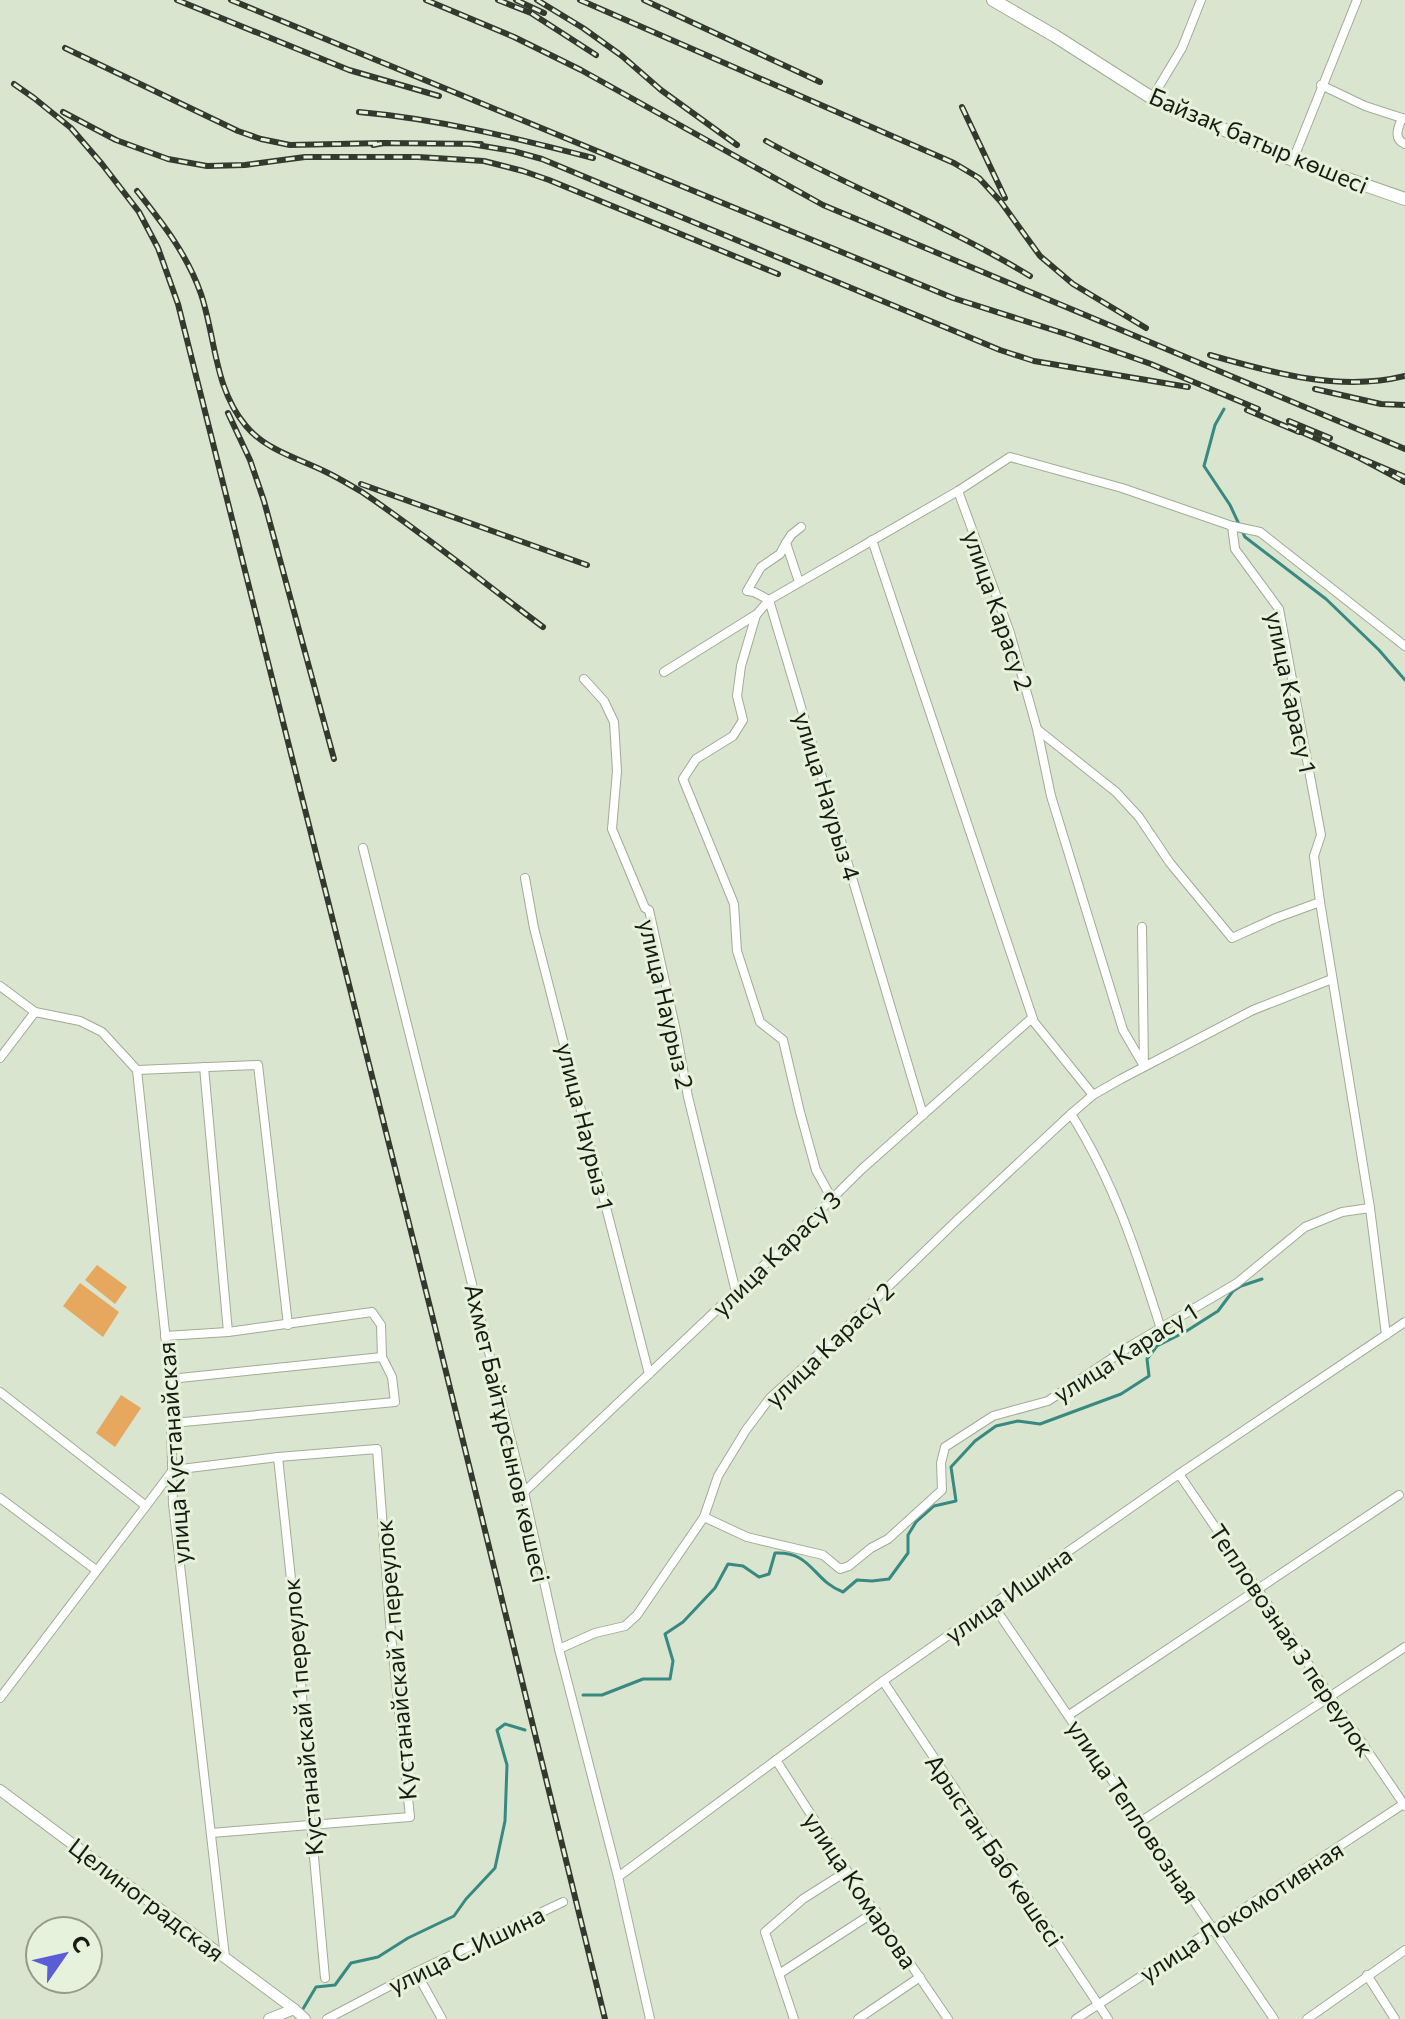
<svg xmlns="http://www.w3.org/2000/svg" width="1405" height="2019" font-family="Commissioner,sans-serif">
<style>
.grass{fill:#e6a85e}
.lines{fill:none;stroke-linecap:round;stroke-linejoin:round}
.stream{stroke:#378981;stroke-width:3}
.minor-casing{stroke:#a1ac96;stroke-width:10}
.tertiary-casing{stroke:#a1ac96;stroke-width:12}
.secondary-casing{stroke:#a1ac96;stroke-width:14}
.minor{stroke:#fff;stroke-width:8}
.tertiary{stroke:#fff;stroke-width:10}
.secondary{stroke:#fff;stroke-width:12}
.rail-casing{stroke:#34392f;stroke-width:6}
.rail{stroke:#e6f2db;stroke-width:3;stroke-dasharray:9;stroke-linecap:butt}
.labels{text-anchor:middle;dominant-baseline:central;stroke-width:6;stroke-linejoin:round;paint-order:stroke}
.street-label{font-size:24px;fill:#171b13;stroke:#e6f2db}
</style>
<rect width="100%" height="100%" fill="#d9e5ce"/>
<g class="grass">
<path d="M97 1265 127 1287 115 1304 85 1280Z"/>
<path d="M80 1283 119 1312 103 1337 63 1306Z"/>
<path d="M121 1395 141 1408 115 1447 96 1433Z"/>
</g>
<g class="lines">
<g class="stream">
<path d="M1224 409 1215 425 1204 466 1230 505 1245 537 1326 599 1379 650 1405 680"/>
<path d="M583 1695H602L643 1679H670L673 1661 665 1634 683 1622 715 1588 728 1564 743 1566 759 1577 769 1574 775 1553C812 1551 813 1581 843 1592L857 1580 872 1581 889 1579 908 1553V1535L916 1522 934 1506 956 1501 951 1467 975 1441 996 1426 1018 1421 1040 1424 1121 1394 1149 1376 1147 1359 1157 1346 1185 1332 1218 1311 1233 1291 1241 1286 1262 1279"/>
<path d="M297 2019 316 1987 335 1985 351 1963 378 1957 408 1938 454 1916 466 1899 495 1868 505 1821 507 1765 497 1730 505 1724 525 1730"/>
</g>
<defs>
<g id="minor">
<path d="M1321 85 1365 106 1405 119"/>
<path d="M1152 98 1182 48 1201 0"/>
<path d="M1402 118C1398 128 1393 139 1405 144"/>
<path d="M1293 160 1357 0"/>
<path d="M958 491 1010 633 1037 729 1051 796 1123 1030 1144 1066 1142 927"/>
<path d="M1232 526 1235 549 1279 609 1321 835 1314 856 1320 902 1370 1208 1386 1335"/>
<path d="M872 540 1034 1022 1093 1095"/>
<path d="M786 543 780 554 761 567 747 591 754 592 769 600 958 491 1010 457 1122 488 1232 526 1260 532 1405 646"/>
<path d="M799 582 786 543 791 535 801 527"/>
<path d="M756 615 741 666 737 696 743 720 733 736 696 759 683 779 734 904 737 951 760 1022 783 1040 800 1112 816 1170 832 1199"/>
<path d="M664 672 757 614 769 600 923 1115"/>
<path d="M584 679 604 701 614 722 617 771 612 829 645 908 649 910 676 1031 688 1097 736 1292"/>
<path d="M1038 730 1116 792 1139 817 1170 863 1232 938 1276 918 1320 902"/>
<path d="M363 848 524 1492 559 1649 618 1877 650 2019"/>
<path d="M525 878 534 928 649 1374"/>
<path d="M0 986 35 1012 80 1021 102 1032 137 1070 170 1379 173 1504 225 1957"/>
<path d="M0 1058 35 1012"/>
<path d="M204 1067 228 1332"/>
<path d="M137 1070 258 1065 288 1325"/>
<path d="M1071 1114C1114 1182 1137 1253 1161 1329"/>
<path d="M165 1336 228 1332 372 1312 381 1325 382 1357 392 1377 395 1402 173 1423"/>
<path d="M170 1379 382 1357"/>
<path d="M0 1392 146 1506 173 1470 278 1457 377 1449 391 1635 410 1817 211 1833"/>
<path d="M278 1457 299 1654 311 1824 325 1978"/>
<path d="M1179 1474 1405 1806"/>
<path d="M524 1492 779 1251 862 1169 1032 1018"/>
<path d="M0 1498 96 1570"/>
<path d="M704 1517 747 1537 823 1555 840 1569 849 1566 871 1548 888 1539 942 1490 941 1463 945 1447 993 1416 1048 1401 1132 1345 1237 1283 1305 1227 1342 1212 1370 1208"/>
<path d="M993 1605 1274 2019"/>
<path d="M559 1649 595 1633 625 1626 637 1615 704 1517 718 1476 746 1430 770 1398 823 1350 954 1223 1071 1114 1093 1095 1121 1079 1253 1010 1332 979"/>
<path d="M883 1681 1108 2019"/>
<path d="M0 1698 146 1506"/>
<path d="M1069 1715 1399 1495"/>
<path d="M776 1760 847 1871 948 2019"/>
<path d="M1140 1822 1405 1647"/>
<path d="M618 1877 883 1681 1179 1474 1405 1322"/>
<path d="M416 1972 442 2019"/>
<path d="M779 1974 765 1932 803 1899 847 1871"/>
<path d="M1367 1975 1395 2019"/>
<path d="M327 2019 416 1972 563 1902"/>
<path d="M794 2019 779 1974 876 1911"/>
<path d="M858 2019 920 1977"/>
<path d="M1076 2019 1405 1803"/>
<path d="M1307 2019 1405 1950"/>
</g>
<g id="tertiary">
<path d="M0 1790 294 2009 305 2019"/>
<path d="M269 2019 294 2009"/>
</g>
<path id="secondary" d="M993 0 1055 36 1152 98 1293 160 1405 199"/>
</defs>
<use href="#minor" class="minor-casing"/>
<use href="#tertiary" class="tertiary-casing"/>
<use href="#secondary" class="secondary-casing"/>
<use href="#minor" class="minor"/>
<use href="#tertiary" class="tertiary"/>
<use href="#secondary" class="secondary"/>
<defs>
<g id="rail">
<path d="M177 0 349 70 439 96"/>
<path d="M231 0 953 298 1069 335 1151 364 1258 409"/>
<path d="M426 0 514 37 581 70 823 205 1405 449"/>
<path d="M498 0 531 13 596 55"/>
<path d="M516 0 544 13"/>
<path d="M537 0 583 28 622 56 661 90 737 145"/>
<path d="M580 0 954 163 979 178 1001 202 1040 256 1073 284 1146 328"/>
<path d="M644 0 820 82"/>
<path d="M65 48 238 131 261 139 290 145 384 143"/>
<path d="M14 84 34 98 71 128 102 164 139 212 158 248 178 304 434 1323 605 2019"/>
<path d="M962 107 1005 198"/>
<path d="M63 112 116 140 168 159 207 166 245 165 305 157H418L484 161 523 171 549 180 778 274"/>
<path d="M359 112C438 119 516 138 593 158"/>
<path d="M766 141C852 189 945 224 1030 276"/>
<path d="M471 144 513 151 542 159 1000 350 1034 361 1188 387"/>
<path d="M373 145 384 143 481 144"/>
<path d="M137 191C163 224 187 254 201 294 216 339 214 388 246 426 266 450 297 458 324 471 337 477 350 485 362 492 424 534 483 582 543 627"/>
<path d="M1210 355C1273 373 1340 392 1405 376"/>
<path d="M1315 389 1381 404 1405 405"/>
<path d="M1247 410 1299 432"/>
<path d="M228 413 250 460 264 501 334 759"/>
<path d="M1289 421 1330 438"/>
<path d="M1288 426 1358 457"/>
<path d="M1405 477 1358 457 1405 482"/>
<path d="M361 484 587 565"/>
</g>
</defs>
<use href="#rail" class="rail-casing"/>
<use href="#rail" class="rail"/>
</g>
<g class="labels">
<g class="street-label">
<text transform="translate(1259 140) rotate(23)">Байзақ батыр көшесі</text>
<text transform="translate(999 610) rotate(71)">улица Карасу 2</text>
<text transform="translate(1292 692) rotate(78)">улица Карасу 1</text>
<text transform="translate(828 796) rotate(73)">улица Наурыз 4</text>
<text transform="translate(667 1004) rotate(77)">улица Наурыз 2</text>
<text transform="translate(586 1126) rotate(76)">улица Наурыз 1</text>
<text transform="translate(776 1253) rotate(-44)">улица Карасу 3</text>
<text transform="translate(829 1344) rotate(-44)">улица Карасу 2</text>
<text transform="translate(1125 1352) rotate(-32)">улица Карасу 1</text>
<text transform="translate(508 1433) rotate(77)">Ахмет Байтұрсынов көшесі</text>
<text transform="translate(173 1453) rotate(-94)">улица Кустанайская</text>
<text transform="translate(1008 1594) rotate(-35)">улица Ишина</text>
<text transform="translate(1292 1640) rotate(56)">Тепловозная 3 переулок</text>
<text transform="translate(395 1660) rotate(-95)">Кустанайскай 2 переулок</text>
<text transform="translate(302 1717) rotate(-95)">Кустанайскай 1 переулок</text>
<text transform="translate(1134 1811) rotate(56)">улица Тепловозная</text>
<text transform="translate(995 1850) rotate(56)">Арыстан Баб көшесі</text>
<text transform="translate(861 1890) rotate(56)">улица Комарова</text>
<text transform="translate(147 1899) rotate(37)">Целиноградская</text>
<text transform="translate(1241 1911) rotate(-33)">улица Локомотивная</text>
<text transform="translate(466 1949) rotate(-26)">улица С.Ишина</text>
</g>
</g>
<g transform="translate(64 1955) rotate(56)"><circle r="38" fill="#e6f2db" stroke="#939c8b" stroke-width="2"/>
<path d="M0-6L14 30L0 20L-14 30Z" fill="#5a5dd5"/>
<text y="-12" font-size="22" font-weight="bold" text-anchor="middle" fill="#171b13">С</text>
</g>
</svg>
